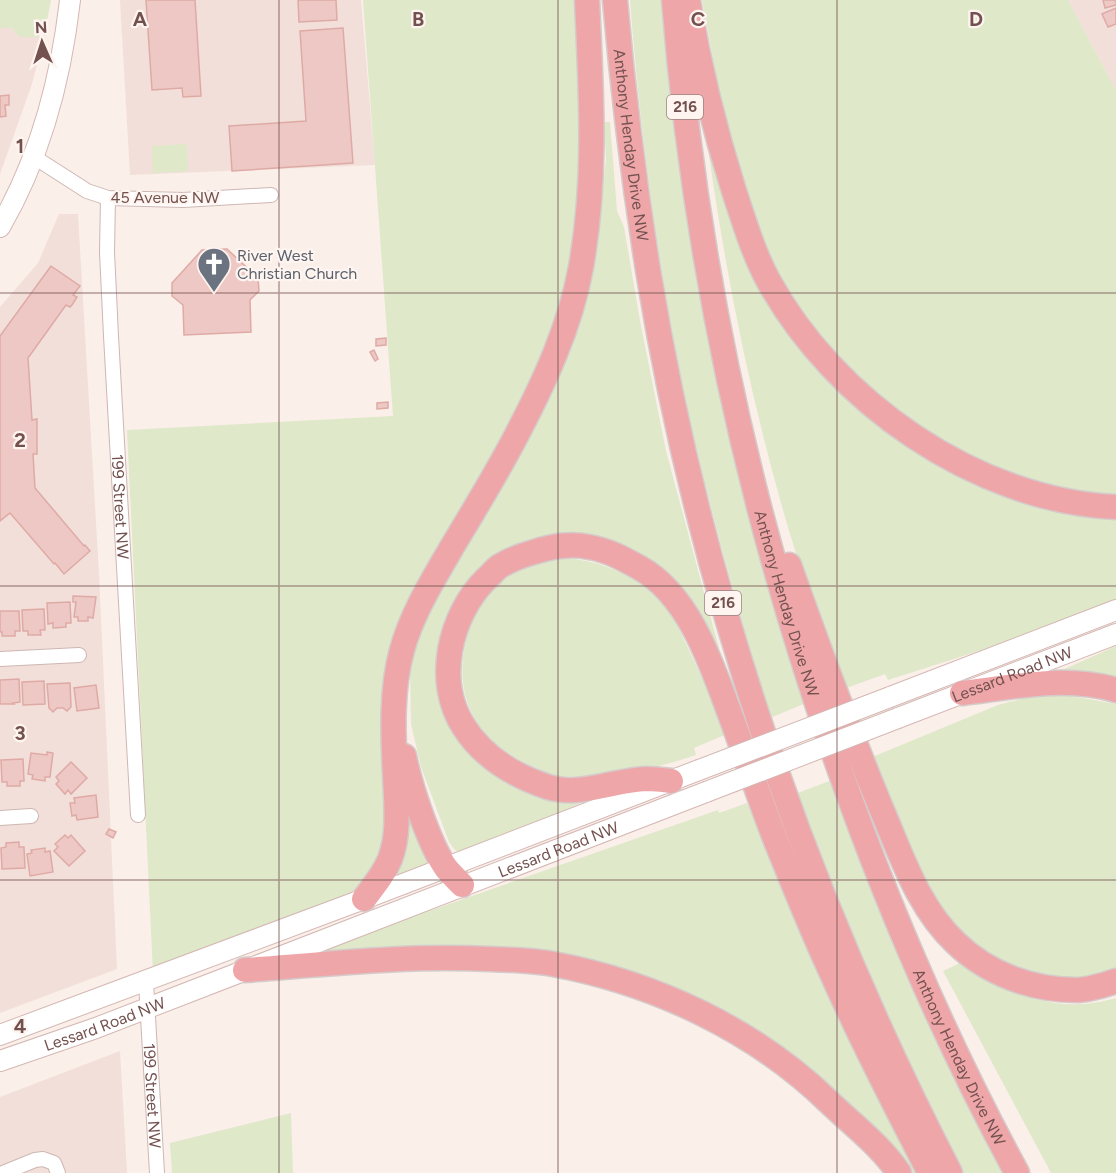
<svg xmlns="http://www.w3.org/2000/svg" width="1116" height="1173" font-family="Figtree,sans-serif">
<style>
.residential{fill:#f2dfd9}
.green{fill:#dfe8c9}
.building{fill:#eec8c4;stroke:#dfaaa5;stroke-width:1.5}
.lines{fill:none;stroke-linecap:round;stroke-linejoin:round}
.street-casing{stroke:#ceb7b3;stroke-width:16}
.secondary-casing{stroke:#d4b7b3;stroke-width:22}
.highway-casing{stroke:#d5cbca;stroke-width:27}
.street{stroke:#fff;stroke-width:14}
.secondary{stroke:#fff;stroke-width:20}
.highway{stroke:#efa6a9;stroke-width:24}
.secondary-bridge-casing{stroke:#d4b7b3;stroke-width:22;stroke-linecap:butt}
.secondary-bridge{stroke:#fff;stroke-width:20}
.grid{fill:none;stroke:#73514f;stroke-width:1.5;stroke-opacity:0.55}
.labels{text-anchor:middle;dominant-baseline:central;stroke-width:4.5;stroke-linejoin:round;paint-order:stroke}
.shield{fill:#fef4f0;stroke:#9d827f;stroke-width:1.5}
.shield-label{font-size:15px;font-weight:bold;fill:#73514f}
.street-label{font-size:16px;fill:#73514f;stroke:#fef4f0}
.worship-label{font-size:16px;fill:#5b616d;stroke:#fef4f0;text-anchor:start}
.grid-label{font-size:20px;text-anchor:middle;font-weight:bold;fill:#73514f;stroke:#fef4f0;stroke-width:4.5;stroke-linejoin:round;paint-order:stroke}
</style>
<rect width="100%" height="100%" fill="#fbefea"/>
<g class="residential">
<path d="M120 0H361L375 165 130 175Z"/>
<path d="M1068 0H1116V90Z"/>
<path d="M0 28H12L19 37H44L32 84 0 174Z"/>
<path d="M59 214H78L99 574 117 969 0 1013V307L38 263Z"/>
<path d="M120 1051 127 1173H0V1097Z"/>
</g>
<g class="green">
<path d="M0 0H51L44 37H19L12 28H0Z"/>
<path d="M363 0H580L585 138 574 256 558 320 530 389 390 654 382 706 381 744 392 805 382 869 351 897 153 973 127 430 393 416Z"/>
<path d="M630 0H664L806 703 770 718C739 612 708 505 685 397 658 266 640 133 630 0Z"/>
<path d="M702 0H1068L1116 90V497L1054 488 987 466 909 421 836 357 802 313 777 275 764 244 728 139Z"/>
<path d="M604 122H610L617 211 624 227 640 321 666 451 720 652H715L669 579 544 540 449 620 468 744 587 800 535 825 459 852 454 849 449 842 421 767 411 724 410 667 427 615 548 400 576 330 600 218 606 160Z"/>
<path d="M187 144 188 171 153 173 152 146Z"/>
<path d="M713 154 759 284 946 468C998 495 1057 515 1116 518V601L1032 634 888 680 885 674 844 689C826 638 806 586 790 534 753 410 727 282 709 155Z"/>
<path d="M567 558C604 562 639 576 664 605 675 618 682 635 689 650 702 678 715 706 727 734L694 748 696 755C660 767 624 776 585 776 575 777 563 777 553 775 546 773 539 769 532 766 475 741 450 694 468 633 474 613 489 590 506 578 523 566 547 562 567 558Z"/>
<path d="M1116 646V677L1060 676 1058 672Z"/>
<path d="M1040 694 1066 695 1116 704V976L1051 981 975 954 929 895 865 760 998 705Z"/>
<path d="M832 780 1004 1173H960L890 1028 795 794Z"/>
<path d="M404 799 430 864 388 882Z"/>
<path d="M747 803 919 1173H909L814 1072 760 1032 708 1007 611 969 300 956 718 810 719 813Z"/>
<path d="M960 963C1012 993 1055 1016 1116 998V1173H1051L943 971Z"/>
<path d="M291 1113 293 1173H172L170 1143Z"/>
</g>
<g class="building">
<path d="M146 0H195L201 96 183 97 182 88 152 90Z"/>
<path d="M298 0H336L337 20 299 22Z"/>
<path d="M1103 0H1116V5L1105 8Z"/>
<path d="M1116 8V24L1108 27 1102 14Z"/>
<path d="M343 28 353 163 232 171 229 126 306 121 300 31Z"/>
<path d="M9 95V105H5L6 116 0 117V96Z"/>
<path d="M227 249 258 278 259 291 250 300 251 332 184 335 183 305 172 296V283L202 250Z"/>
<path d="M51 266 80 286 73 295 77 297 72 305 70 307 66 305 28 358 32 420 37 419V454H33L35 488 84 546 85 545 90 551 64 574 55 563 54 564 10 513 0 521V336Z"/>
<path d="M386 338V345L376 346V339Z"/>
<path d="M374 350 378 359 375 361 370 352Z"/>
<path d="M388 402V408L377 409V403Z"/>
<path d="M73 596 96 597 93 618 88 617V621H78V617H74L76 602H73Z"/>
<path d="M70 602 71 623H66V627L53 628V623L48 624 47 603Z"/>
<path d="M44 609 45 630H40L41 635H28V631H23L22 610Z"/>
<path d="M0 611H19L20 631H15V636H2V632H0Z"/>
<path d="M19 679 20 702 13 703 14 704H0V680Z"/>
<path d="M44 681 45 704 23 705 22 682Z"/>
<path d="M70 683 71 707 67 711 63 708H57L53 712 49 708 47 684Z"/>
<path d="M96 685 99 708 77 711 74 688Z"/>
<path d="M47 752 53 753 50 777H45V781L32 779 33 775 28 774 31 753 47 755Z"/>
<path d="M23 759 24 781H20V786H7V782H2L1 760Z"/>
<path d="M71 762 87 778 71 794 68 790 65 794 56 784 59 781 56 777Z"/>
<path d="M96 795 98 817 77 820 76 815 72 816 70 803H75L74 798Z"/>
<path d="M109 829 116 832 113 838 106 834Z"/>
<path d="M65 835 68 838 71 835 85 851 69 866 54 851 58 847 55 844Z"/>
<path d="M19 842V847H24L25 868 2 869 1 848 6 847V843Z"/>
<path d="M45 848V852L50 851 53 872 30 876 27 854 32 853 31 850Z"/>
</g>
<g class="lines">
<defs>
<g id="street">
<path d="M34 157 87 191 108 198 183 200 271 195"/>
<path id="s1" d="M108 198 107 252 111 336 138 815"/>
<path d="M0 659 79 655"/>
<path d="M0 818 31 816"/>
<path id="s2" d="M146 982 157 1173"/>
<path d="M3 1173 35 1160 43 1159 54 1163 58 1173"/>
</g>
<g id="secondary">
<path d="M0 227C40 158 61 79 70 0"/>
<path d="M890 697 1116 610"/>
<path id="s3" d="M898 718 1116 634"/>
<path d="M0 1035 364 899 699 770"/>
<path id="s4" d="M0 1061 96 1028 706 792"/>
</g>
<g id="highway">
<path id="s5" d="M615 0C623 92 634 184 649 276 700 588 805 892 950 1173"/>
<path id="s6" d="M674 0C694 253 747 502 830 742 881 891 942 1035 1017 1173"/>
<path d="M688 1C699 66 714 128 734 191 744 221 753 252 768 280 834 401 976 501 1116 507"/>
<path d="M789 565C818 647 848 728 881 808 901 854 918 908 956 943 988 974 1032 990 1076 990 1089 990 1104 985 1116 981"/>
<path d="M962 693C1012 687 1066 675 1116 690"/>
<path d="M404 756C410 786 429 844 446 868 451 874 457 880 462 885"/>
<path d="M671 781C663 780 654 779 646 779 614 780 580 797 548 787 515 776 483 757 464 727 434 681 450 615 486 579 491 575 495 569 500 566 510 560 523 555 534 552 553 546 570 543 589 547 608 550 624 559 640 568 692 597 714 672 734 725 748 763 761 803 776 841 793 883 810 926 829 967 860 1037 895 1105 930 1173"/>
<path d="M364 899C374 886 384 874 390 859 400 833 396 801 395 774 393 734 391 689 402 650 412 613 433 580 452 547 473 512 495 476 514 440 543 385 570 328 581 267 597 177 591 91 587 0"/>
<path d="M245 970C327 964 408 955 490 959 511 960 533 960 553 964 655 983 755 1030 829 1102 852 1124 881 1146 899 1173"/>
</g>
</defs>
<use href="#street" class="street-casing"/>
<use href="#secondary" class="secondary-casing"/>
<use href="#highway" class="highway-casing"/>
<use href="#street" class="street"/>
<use href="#secondary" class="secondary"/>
<use href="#highway" class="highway"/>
<defs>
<g id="secondary-bridge">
<path d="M699 770 890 697"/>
<path d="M706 792 898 718"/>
</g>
</defs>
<use href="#secondary-bridge" class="secondary-bridge-casing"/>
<use href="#secondary-bridge" class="secondary-bridge"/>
</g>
<path class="grid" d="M279 0V1173M558 0V1173M837 0V1173M0 293H1116M0 586H1116M0 880H1116"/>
<defs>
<symbol id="church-pin" viewBox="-11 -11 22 30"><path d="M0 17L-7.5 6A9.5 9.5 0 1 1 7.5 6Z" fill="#6b7280" stroke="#fef4f0"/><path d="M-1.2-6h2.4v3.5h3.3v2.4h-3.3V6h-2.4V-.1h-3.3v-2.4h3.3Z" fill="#fff"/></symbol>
</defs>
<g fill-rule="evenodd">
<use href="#church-pin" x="195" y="245" width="38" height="52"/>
</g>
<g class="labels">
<g class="shield">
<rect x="667" y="95" width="36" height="24" rx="4.5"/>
<rect x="705" y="591" width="36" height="24" rx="4.5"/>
</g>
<g class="shield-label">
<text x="685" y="107">216</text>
<text x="723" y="603">216</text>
</g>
<g class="street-label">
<text stroke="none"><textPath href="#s5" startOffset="146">Anthony Henday Drive NW</textPath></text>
<text x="165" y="197">45 Avenue NW</text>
<text stroke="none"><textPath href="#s1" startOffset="309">199 Street NW</textPath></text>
<text stroke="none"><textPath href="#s6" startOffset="615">Anthony Henday Drive NW</textPath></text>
<text stroke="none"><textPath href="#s3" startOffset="122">Lessard Road NW</textPath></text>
<text stroke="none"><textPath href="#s4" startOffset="597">Lessard Road NW</textPath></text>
<text stroke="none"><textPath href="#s4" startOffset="111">Lessard Road NW</textPath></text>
<text stroke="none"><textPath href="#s6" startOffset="1101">Anthony Henday Drive NW</textPath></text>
<text stroke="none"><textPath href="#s2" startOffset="114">199 Street NW</textPath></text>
</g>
<g class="worship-label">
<text x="237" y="255">River West<tspan x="237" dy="18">Christian Church</tspan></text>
</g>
</g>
<g class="grid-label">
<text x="140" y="26">A</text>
<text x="418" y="26">B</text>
<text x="698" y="26">C</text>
<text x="976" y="26">D</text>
<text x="20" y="153">1</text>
<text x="20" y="447">2</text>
<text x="20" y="740">3</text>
<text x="20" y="1033">4</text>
</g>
<g transform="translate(42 42) rotate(357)" stroke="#fef4f0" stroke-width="4.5" paint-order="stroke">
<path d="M0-4.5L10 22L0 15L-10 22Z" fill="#73514f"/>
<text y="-9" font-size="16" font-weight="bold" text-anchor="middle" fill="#73514f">N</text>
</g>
</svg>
